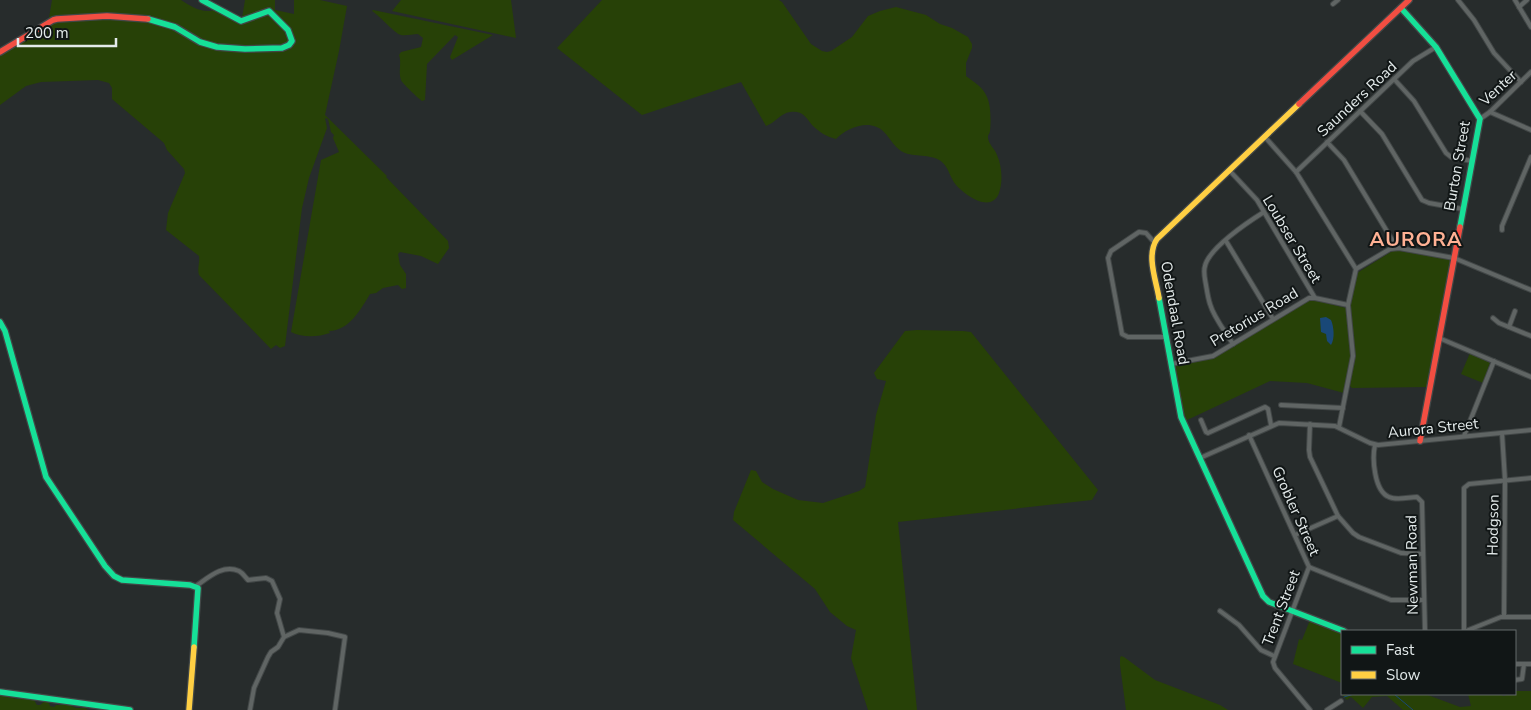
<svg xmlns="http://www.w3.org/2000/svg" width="1531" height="710" font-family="'Nunito Sans',sans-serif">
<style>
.green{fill:#274107}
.water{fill:#194877}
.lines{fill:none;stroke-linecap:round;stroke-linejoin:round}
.stream{stroke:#194877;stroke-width:1}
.street-casing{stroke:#424747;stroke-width:6}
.fast-casing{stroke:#424747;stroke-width:8}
.slow-casing{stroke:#424747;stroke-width:8}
.jam-casing{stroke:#424747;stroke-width:8}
.street{stroke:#606564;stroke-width:4}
.fast{stroke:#16e098;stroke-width:5.5}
.slow{stroke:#ffcf43;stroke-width:5.5}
.jam{stroke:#f24e42;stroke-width:5.5}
.labels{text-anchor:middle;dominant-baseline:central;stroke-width:4;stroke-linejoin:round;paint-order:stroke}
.street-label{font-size:15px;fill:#e3eaea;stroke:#111616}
.district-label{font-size:20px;font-weight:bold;letter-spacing:1px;fill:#ffb194;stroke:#111616}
</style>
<rect width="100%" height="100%" fill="#272c2c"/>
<g class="green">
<path d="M52 0H181C192 7 204 15 217 9L242 18 245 0H275V10L294 14V0H320L347 6 339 51 325 115 387 176 386 177 448 241 449 248 438 264 421 256 400 252 398 254 400 265 406 274V288L402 289 398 285 383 288 376 293 370 294C361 309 349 331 329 331L330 333C318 337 303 338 291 332L321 160 339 152 333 138 334 135 331 132 328 119 325 118 327 128 309 178 302 208 285 346 280 348 276 345 271 349 199 275C197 269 200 263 199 256L166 230 168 213 185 173 184 169 167 150 164 143 112 99V88L109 83 98 80 41 82 26 86 0 105V50L49 18Z"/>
<path d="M401 0H511L516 38 392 11Z"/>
<path d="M602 0H779L782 2 811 44 822 51 827 52 831 51 852 37 868 16 880 11 896 7 926 15 940 24 952 28 968 37 972 44V48L966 63V76C974 82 983 87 987 97 991 105 991 122 990 131 989 136 988 133 988 138 989 145 995 149 997 155 1002 166 1003 182 999 193 991 214 965 195 956 185 950 178 949 168 942 162 933 154 917 157 905 153 895 149 891 139 884 132 871 118 847 127 836 139 827 137 819 132 812 125 806 117 802 110 790 112 781 113 775 123 766 126L741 82 642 115 557 48Z"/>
<path d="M373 10 493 35 452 60 450 57 458 37 455 35 427 64 425 100 422 101C418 98 402 83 401 80 398 71 402 63 399 55L401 52 421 47 423 38 418 34C413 34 406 36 401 35 395 34 380 16 372 11Z"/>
<path d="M1394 250 1447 259 1451 261 1428 387 1352 388 1350 386 1355 353 1350 302 1357 273Z"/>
<path d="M1310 299 1346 308 1351 353 1344 393 1307 383 1270 381 1185 421 1174 368 1175 366 1213 358Z"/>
<path d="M917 330 963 331 971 332 1098 490 1092 500 898 522 917 710H868L851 658 856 630 847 626 830 612 815 589 733 520 734 512 751 470 756 471 762 482 773 489 798 500 823 503 859 491 865 487 876 415 886 381 877 379 874 373 905 331Z"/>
<path d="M1470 353 1488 361 1490 363 1483 383 1461 374Z"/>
<path d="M1310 620 1342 633V683L1293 664 1299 639 1302 640Z"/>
<path d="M1121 656 1124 657 1155 680 1220 705 1228 710H1126L1120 665V658Z"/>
<path d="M1516 691H1531V710H1403L1387 696 1372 697 1363 708 1351 697 1347 700 1342 695 1343 694H1425L1460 707 1471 706 1468 694H1499L1504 696 1508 694H1515Z"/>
<path d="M0 694C8 697 19 701 27 698L29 700H34L37 705H40L45 701 49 703 50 706 54 707 56 705H69L76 708H85L88 710H0Z"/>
</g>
<path class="water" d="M1326 317 1331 320C1334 327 1335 339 1331 345L1327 341 1326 334 1321 332 1320 318Z"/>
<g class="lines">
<g class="stream">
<path d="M1394 694 1413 710"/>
<path d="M1344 697 1354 694"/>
</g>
<defs>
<g id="street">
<path d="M1458 0 1474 20 1494 53 1521 82"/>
<path d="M1515 0 1531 27"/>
<path d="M1333 4 1338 0"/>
<path d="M1519 7 1527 0"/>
<path d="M1394 79 1414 101 1446 153 1451 157 1472 161"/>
<path d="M1360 111 1382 134 1422 200 1429 203 1463 209"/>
<path d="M1490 112 1531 130"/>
<path d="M1480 119 1490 112 1531 72"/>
<path d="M1265 137 1296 172 1356 269"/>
<path d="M1327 142 1344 160 1397 248"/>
<path d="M1229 170 1257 200 1315 298"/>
<path d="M1296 172 1413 61 1436 47"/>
<path d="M1502 230V226L1531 157"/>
<path d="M1226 241 1273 319"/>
<path d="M1154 242 1146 233 1139 232 1111 251 1108 258 1122 334 1128 337H1166"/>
<path d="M1493 318 1499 323 1531 336"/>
<path d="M1509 327 1515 311"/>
<path d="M1439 338 1531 377"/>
<path d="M1233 344C1225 331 1214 318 1210 304 1208 298 1207 291 1206 285 1205 279 1203 272 1205 266 1209 248 1248 222 1264 212"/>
<path d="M1171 364 1213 356 1309 298H1315L1348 305"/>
<path d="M1281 405 1343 408"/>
<path d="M1201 420 1206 432 1208 433 1265 407 1268 409 1271 425"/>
<path d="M1310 424 1309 450 1310 457 1338 516 1353 533 1359 537 1401 553 1423 554"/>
<path d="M1339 427 1353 356 1348 305 1356 269 1390 249 1399 248 1454 258 1531 290"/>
<path d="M1502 433 1505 480 1504 617"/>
<path d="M1249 435 1309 567"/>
<path d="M1464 436 1494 361"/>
<path d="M1375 445C1372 458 1374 491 1389 497 1397 501 1409 497 1417 497L1422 502 1425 631"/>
<path d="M1200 458 1279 423 1335 426 1370 443 1378 445 1531 430"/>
<path d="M1295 535 1338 516"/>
<path d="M1309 567 1273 662 1275 668 1310 710"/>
<path d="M1309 567 1391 600H1424"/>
<path d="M196 586C209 577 223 564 239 571 243 573 245 577 248 580L266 578 272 581 280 599 277 613 284 637"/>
<path d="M1220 611 1239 625 1261 650 1274 656"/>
<path d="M1464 631V488L1469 484 1531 478"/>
<path d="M1466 631 1501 617H1531"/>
<path d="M1515 664H1531"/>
<path d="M1515 680 1522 679 1524 664"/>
<path d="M250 710 254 688 268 657 271 652 278 647 284 637 299 630 328 633 345 637 335 710"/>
<path d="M1327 710 1341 701"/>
</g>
<g id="fast">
<path d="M1401 8 1436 47 1480 119 1460 227"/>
<path d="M148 19 175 27 200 42 217 47 245 49 282 48 289 45 292 41 288 30 269 11 241 21 202 0"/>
<path d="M1159 298 1181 417 1263 596 1269 602 1344 631"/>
<path d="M0 322 5 331 46 477 105 566 114 576 122 580 190 585 198 588 194 647"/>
<path d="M0 692 130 710"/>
</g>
<g id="slow">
<path d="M1159 298C1156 280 1146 255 1157 239L1299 104"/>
<path d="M189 710 194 647"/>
</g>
<g id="jam">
<path d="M0 52 53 20 57 19 107 16 148 19"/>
<path d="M1299 104 1409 0"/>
<path d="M1420 441 1460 227"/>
</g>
</defs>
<use href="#street" class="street-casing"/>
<use href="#fast" class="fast-casing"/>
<use href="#slow" class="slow-casing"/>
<use href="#jam" class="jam-casing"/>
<use href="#street" class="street"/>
<use href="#fast" class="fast"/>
<use href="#slow" class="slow"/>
<use href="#jam" class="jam"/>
</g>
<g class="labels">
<g class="street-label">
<text transform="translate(1498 88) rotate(-43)">Venter</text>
<text transform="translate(1357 99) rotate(-43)">Saunders Road</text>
<text transform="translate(1457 166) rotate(-80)">Burton Street</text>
<text transform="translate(1292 239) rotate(59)">Loubser Street</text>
<text transform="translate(1175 313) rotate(80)">Odendaal Road</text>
<text transform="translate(1254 317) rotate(-31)">Pretorius Road</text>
<text transform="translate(1433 428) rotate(-6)">Aurora Street</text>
<text transform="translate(1296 511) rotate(66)">Grobler Street</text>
<text transform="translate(1493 525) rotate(-89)">Hodgson</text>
<text transform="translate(1412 565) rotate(-91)">Newman Road</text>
<text transform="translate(1281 608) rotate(-69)">Trent Street</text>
</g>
<g class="district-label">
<text x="1416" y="239">AURORA</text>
</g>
</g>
<rect x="1341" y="630" width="175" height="65" fill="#111616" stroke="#656b6b"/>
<rect x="1351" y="646" width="25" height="8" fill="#16e098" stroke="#656b6b"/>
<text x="1386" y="655" font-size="15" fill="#e3eaea">Fast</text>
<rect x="1351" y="671" width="25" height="8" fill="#ffcf43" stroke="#656b6b"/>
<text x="1386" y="680" font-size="15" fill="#e3eaea">Slow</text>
<path d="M18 38v8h98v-8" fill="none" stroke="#e3eaea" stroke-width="2.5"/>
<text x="25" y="38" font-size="15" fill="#e3eaea" stroke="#111616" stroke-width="4" paint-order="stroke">200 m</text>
</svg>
